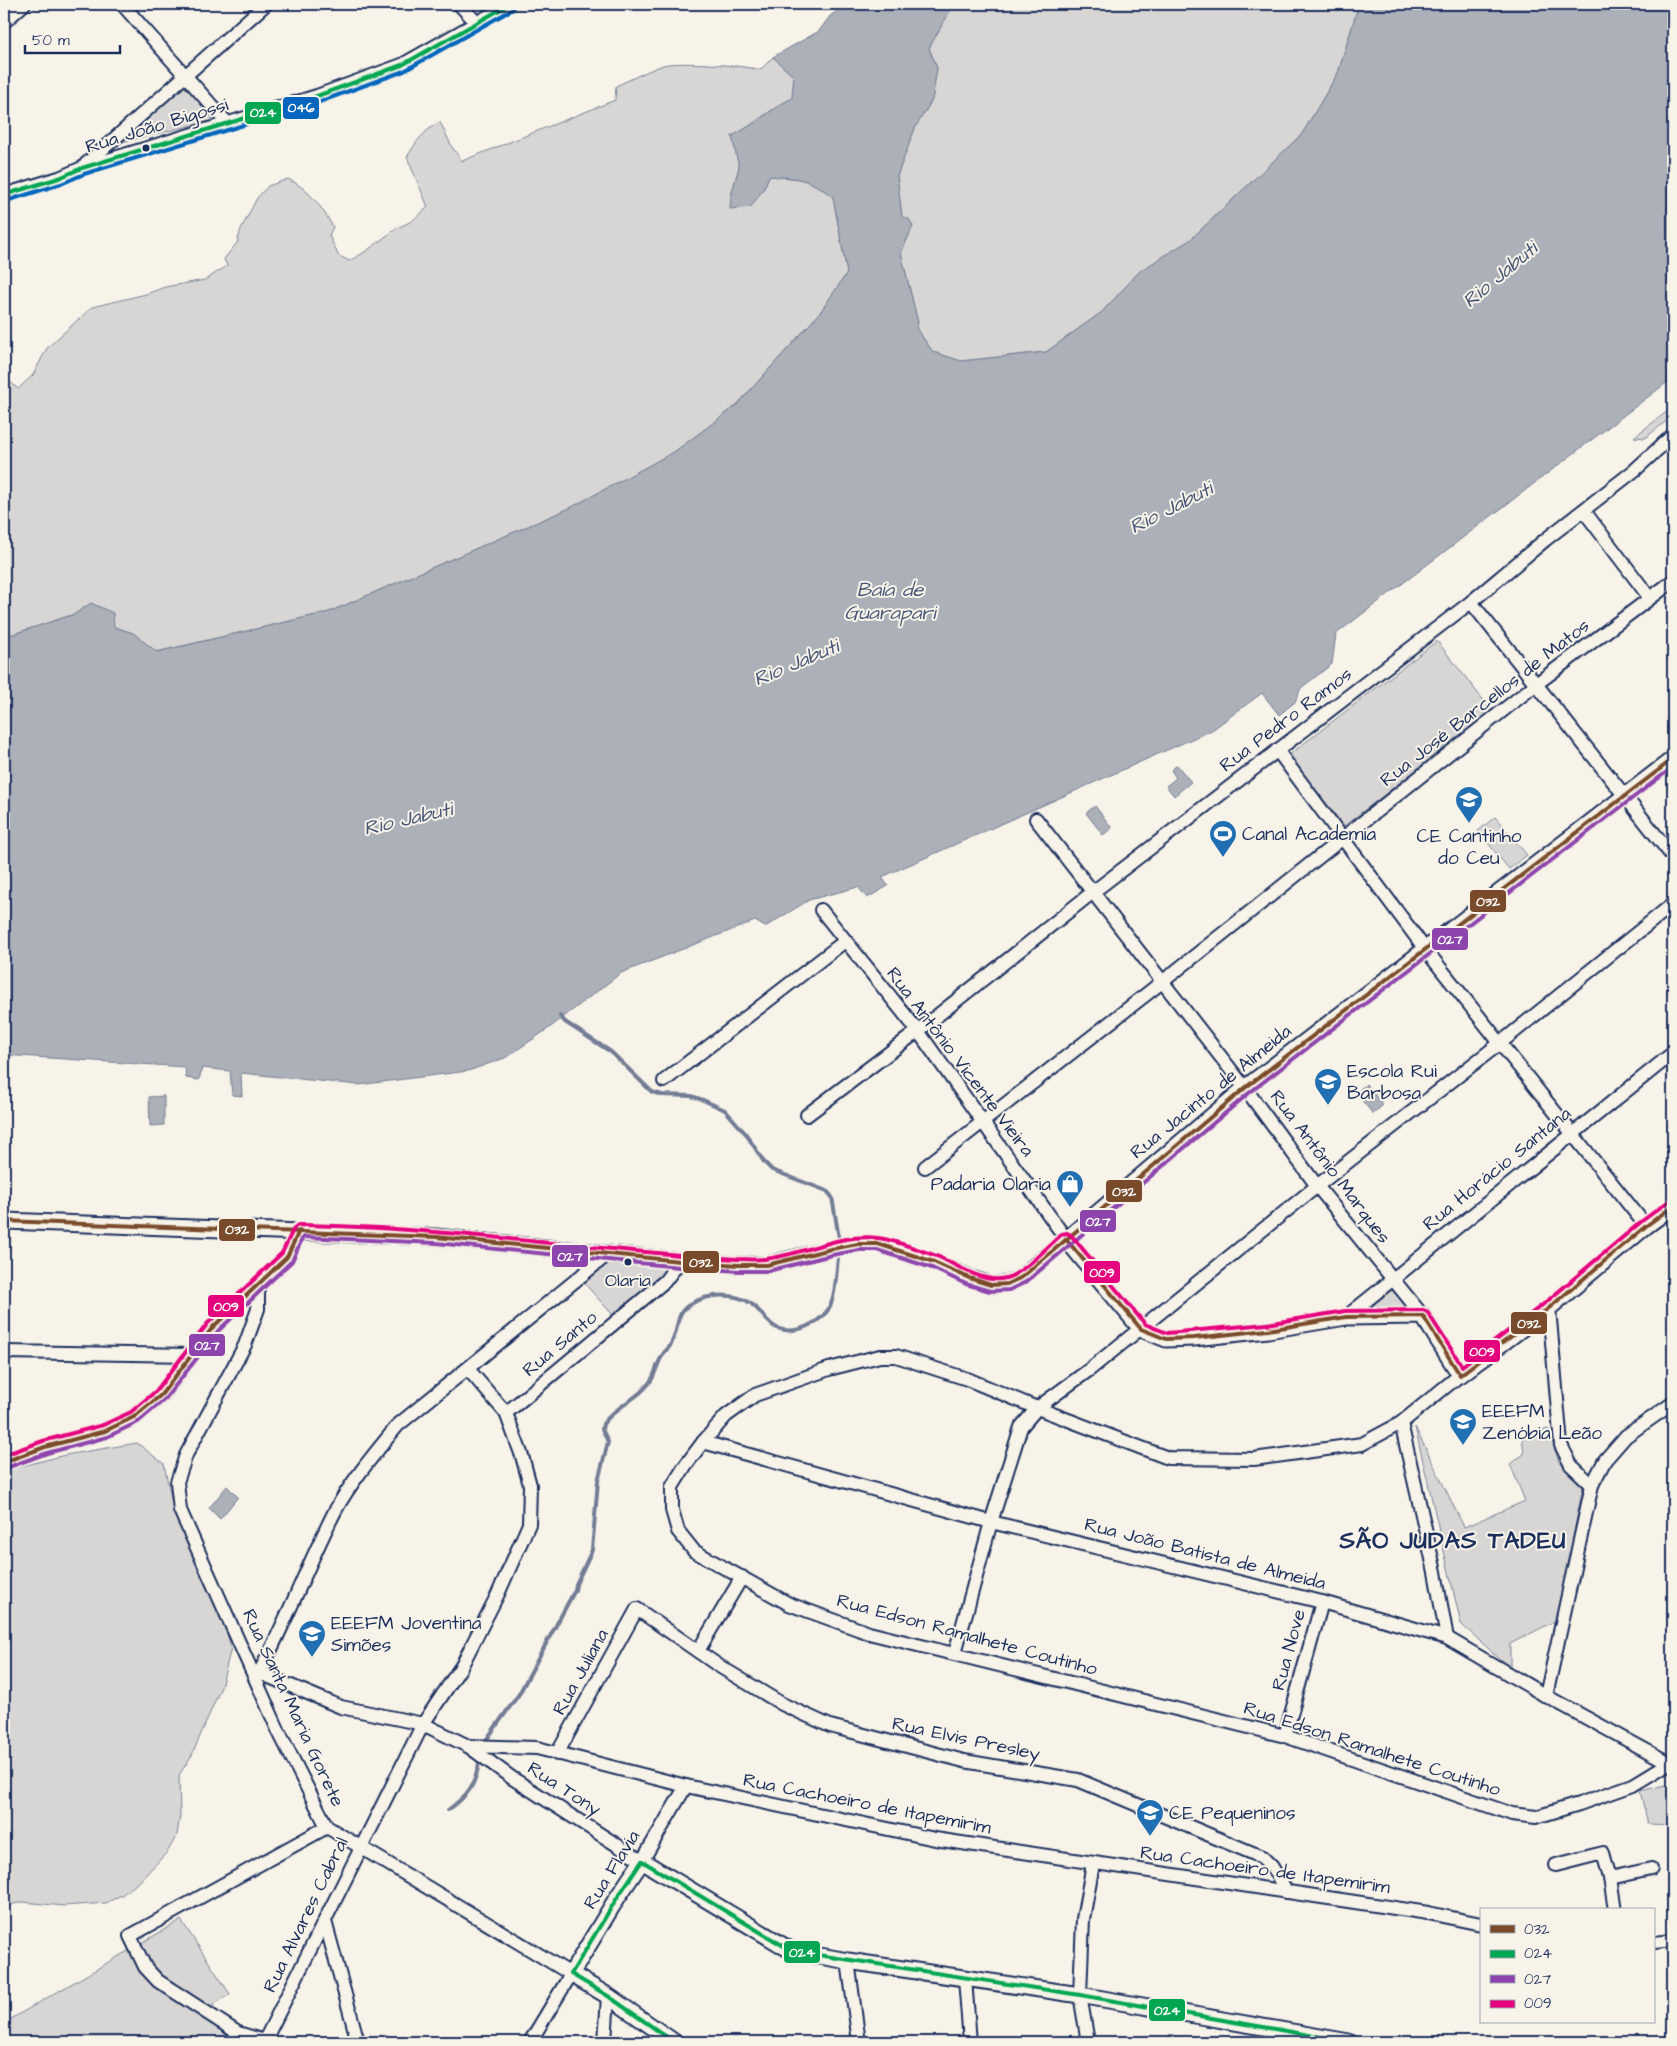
<svg xmlns="http://www.w3.org/2000/svg" width="1677" height="2046" font-family="'Architects Daughter',sans-serif">
<style>
.green{fill:#d7d6d4;stroke:#798299}
.water{fill:#acb0b9;stroke:#727c95}
.lines{fill:none;stroke-linecap:round;stroke-linejoin:round}
.stream{stroke:#727c95;stroke-width:4}
.minor-casing{stroke:#1b2f5e;stroke-width:16}
.tertiary-casing{stroke:#1b2f5e;stroke-width:19}
.minor{stroke:#f7f3e8;stroke-width:12}
.tertiary{stroke:#f7f3e8;stroke-width:15}
.bus-1-casing{stroke:#f7f3e8;stroke-width:8}
.bus-2-casing{stroke:#f7f3e8;stroke-width:8}
.bus-3-casing{stroke:#f7f3e8;stroke-width:8}
.bus-4-casing{stroke:#f7f3e8;stroke-width:8}
.bus-5-casing{stroke:#f7f3e8;stroke-width:8}
.bus-1{stroke:#7a4b2a;stroke-width:4}
.bus-2{stroke:#00a651;stroke-width:4}
.bus-3{stroke:#8e44ad;stroke-width:4}
.bus-4{stroke:#e5007d;stroke-width:4}
.bus-5{stroke:#0065bd;stroke-width:4}
.bus-dot{fill:#1b2f5e;stroke:#f7f3e8;stroke-width:2}
.labels{text-anchor:middle;dominant-baseline:central;stroke-width:4;stroke-linejoin:round;paint-order:stroke}
.bus-label{font-size:18px;fill:#1b2f5e;stroke:#f7f3e8}
.street-label{font-size:19px;fill:#1b2f5e;stroke:#f7f3e8}
.poi-label{font-size:19px;fill:#1b2f5e;stroke:#f7f3e8;text-anchor:start}
.water-label{font-size:20px;font-style:italic;fill:#465679;stroke:#f7f3e8}
.district-label{font-size:24px;font-weight:bold;letter-spacing:1px;fill:#1b2f5e;stroke:#f7f3e8}
.line-badge{stroke:#f7f3e8;stroke-width:2}
.badge-label{font-size:14px;text-anchor:middle;font-weight:bold;fill:#fff}
</style>
<rect width="100%" height="100%" fill="#f7f3e8"/>
<filter id="ink" filterUnits="userSpaceOnUse"><feTurbulence type="fractalNoise" baseFrequency=".02" numOctaves="2"/><feDisplacementMap in="SourceGraphic" scale="10" xChannelSelector="R" yChannelSelector="G"/><feConvolveMatrix kernelMatrix="1 2 1 2 8 2 1 2 1" color-interpolation-filters="sRGB"/></filter>
<g filter="url(#ink)">
<g class="green">
<path d="M954 4H1359L1338 73 1302 134 1190 240 1140 271 1102 312 1046 352 961 361 933 352 916 328 918 323 901 253 913 226 902 217 897 176 915 128 932 100 937 68 929 48Z"/>
<path d="M773 57 794 77 792 98C770 109 753 126 732 136L739 167 731 196 764 188 769 176C800 179 807 177 833 197L847 273 819 314 736 406 674 452 570 508 329 612 156 652 133 633 114 627 91 603 75 614 4 637V376L18 389 33 375 47 348 92 307 146 294 165 287 205 280 227 266 224 259 237 243 241 229 257 198 268 186 288 179C308 188 322 207 333 227L329 235 338 255 349 261 365 252 397 228 412 221 428 207 407 157C416 142 424 130 440 122L452 147 462 161 615 100 616 86C631 79 647 71 663 65 676 61 745 65 760 70Z"/>
<path d="M185 82 215 120 122 142Z"/>
<path d="M1673 407V416L1645 438 1634 437Z"/>
<path d="M1437 641 1492 711 1344 826 1289 755Z"/>
<path d="M1495 817 1527 855 1509 869 1478 831Z"/>
<path d="M612 1259 664 1266 663 1274 613 1315 584 1283Z"/>
<path d="M1392 1290 1409 1308 1366 1311Z"/>
<path d="M1415 1427 1464 1527 1525 1501 1510 1464 1524 1454 1522 1436 1548 1429 1559 1462 1583 1486 1557 1620 1510 1644V1668L1461 1624Z"/>
<path d="M137 1443 164 1464 175 1517 218 1599 231 1648 221 1687 192 1755 179 1775 180 1815 177 1835 168 1851 139 1882 123 1894 106 1903 64 1906 23 1902 4 1906V1474L11 1469 65 1455Z"/>
<path d="M1665 1785 1673 1788V1825L1648 1824 1640 1791Z"/>
<path d="M181 1920 230 1994 213 2005 236 2042H4V2023Z"/>
</g>
<g class="water">
<path d="M847 4H954L929 48 937 68 932 100 915 128 897 176 902 217 909 219 913 226 901 253 918 323 916 328 933 352 961 361 1046 352 1102 312 1140 271 1190 240 1302 134 1338 73 1359 4H1673V378L1336 634 1332 664 1301 688 1295 702 1279 715 1262 693 1212 730 882 877 888 886 867 898 858 887 809 900 765 927 755 921 621 973 548 1029 505 1058 468 1071 358 1085 241 1073 242 1096 232 1095 230 1071 202 1068 199 1080 186 1078 185 1067 4 1055V637L75 614 91 603 113 613 114 627 133 633 157 652 329 612 570 508 674 452 736 406 819 314 847 273 833 197C809 178 798 178 769 176L764 188 751 207 730 209 731 196 739 167 732 136C753 126 771 109 792 98L794 77 773 57 819 31 830 16Z"/>
<path d="M1177 765 1191 782 1174 796 1166 786 1176 778 1171 770Z"/>
<path d="M1095 806 1112 828 1103 835 1086 813Z"/>
<path d="M1366 1084 1383 1105 1373 1114 1356 1093Z"/>
<path d="M164 1096V1125L150 1126 149 1097Z"/>
<path d="M227 1486 238 1497 220 1519 209 1508Z"/>
</g>
<g class="lines">
<g class="stream">
<path d="M560 1016 565 1022 611 1052 652 1092 662 1095 691 1096 703 1100 725 1110 746 1134 764 1162 772 1170 827 1191 832 1197 840 1244"/>
<path d="M484 1743 519 1694 575 1590 576 1584 592 1550 598 1481 608 1442 602 1429 603 1424C616 1405 642 1398 653 1377 656 1370 658 1363 662 1356 664 1351 669 1349 671 1344 683 1321 670 1310 704 1298 720 1293 743 1295 755 1307 762 1313 768 1324 777 1328 795 1336 824 1322 831 1304 837 1287 836 1268 839 1251"/>
<path d="M448 1810C470 1794 476 1784 480 1757"/>
</g>
<defs>
<g id="minor">
<path d="M122 4 228 124"/>
<path d="M459 4 477 23"/>
<path d="M4 22 24 4"/>
<path d="M86 164 266 4"/>
<path d="M4 195 59 178 82 168 317 96 402 65 510 4"/>
<path d="M1584 511 1650 598"/>
<path d="M1471 602 1673 857"/>
<path d="M1277 750 1425 949 1646 1226"/>
<path d="M1036 819 1245 1088 1317 1186 1423 1316"/>
<path d="M821 910 918 1031 1066 1239"/>
<path d="M664 1081 845 941"/>
<path d="M807 1115 918 1031 1093 892 1471 602 1545 540 1635 470 1673 435"/>
<path d="M925 1167 1162 982 1535 685 1673 581"/>
<path d="M258 1286V1309L245 1345 186 1455 177 1482 180 1510 279 1732 327 1827 571 1974 530 2042"/>
<path d="M1549 1308 1561 1445 1571 1465 1592 1485"/>
<path d="M1346 1317 1673 1053"/>
<path d="M4 1352 193 1355"/>
<path d="M1460 1375 1401 1423 1362 1444 1254 1459 1168 1458 1037 1408 967 1379 896 1356H880L829 1369 755 1395 726 1416 703 1442 685 1466 672 1487V1510L678 1531 694 1551 789 1604 869 1633 1285 1736 1512 1814 1536 1817 1579 1804 1633 1785 1669 1763"/>
<path d="M506 1413 665 1281 680 1261"/>
<path d="M1401 1423 1435 1572 1447 1638"/>
<path d="M703 1442 991 1522 1322 1602 1447 1638 1546 1696 1673 1765"/>
<path d="M698 1651 742 1577"/>
<path d="M955 1653 991 1522 1021 1427 1037 1408 1089 1370 1317 1186 1499 1044 1673 904"/>
<path d="M260 1673 341 1707 423 1724 468 1746 537 1748 686 1786 935 1839 1428 1913 1481 1924"/>
<path d="M256 1679C285 1625 307 1566 335 1511 352 1480 376 1452 398 1425L608 1254"/>
<path d="M1546 1696 1592 1485 1605 1460 1626 1436 1673 1403"/>
<path d="M1285 1736 1322 1602"/>
<path d="M468 1746 512 1778 642 1861 686 1786"/>
<path d="M557 1754 637 1609 719 1666 782 1704 830 1726 964 1761 1078 1780 1262 1857 1272 1867 1287 1892"/>
<path d="M1556 1865 1603 1853 1610 1878"/>
<path d="M1615 1910 1610 1878 1651 1869"/>
<path d="M325 1921 358 2042"/>
<path d="M1653 1943 1673 1941"/>
<path d="M848 1961 859 2042"/>
<path d="M965 1979 970 2042"/>
<path d="M264 2041 238 2033 158 1981 145 1967 130 1936 327 1827"/>
<path d="M264 2042 423 1724 461 1667 498 1594 529 1524 530 1485 522 1456 506 1413 468 1369"/>
<path d="M605 2042 608 1996"/>
<path d="M1088 2042 1080 1995 1083 1919 1093 1864"/>
</g>
<g id="tertiary">
<path d="M4 1221 436 1237 680 1261 739 1265H767L831 1249 858 1244H878L934 1262 969 1278 991 1285 1007 1284 1022 1277 1245 1088 1673 759"/>
<path d="M1066 1239 1141 1329 1166 1339 1194 1338 1268 1330 1346 1317 1423 1316 1460 1375 1549 1308 1646 1226 1673 1206"/>
<path d="M4 1462 45 1447 105 1431 134 1417 161 1395 213 1327 287 1257 299 1231"/>
<path d="M674 2042 608 1996 571 1974 617 1898 642 1861 792 1951 848 1961 1080 1995 1349 2042"/>
</g>
</defs>
<use href="#minor" class="minor-casing"/>
<use href="#tertiary" class="tertiary-casing"/>
<use href="#minor" class="minor"/>
<use href="#tertiary" class="tertiary"/>
<defs>
<g id="bus-1">
<path d="M4 1221 436 1237 680 1261 739 1265H767L831 1249 858 1244H878L934 1262 969 1278 991 1285 1007 1284 1022 1277 1245 1088 1673 759"/>
<path d="M1066 1239 1141 1329 1166 1339 1194 1338 1268 1330 1346 1317 1423 1316 1460 1375 1549 1308 1646 1226 1673 1206"/>
<path d="M4 1462 45 1447 105 1431 134 1417 161 1395 213 1327 287 1257 299 1231"/>
</g>
<g id="bus-2">
<path d="M4 195 59 178 82 168 317 96 402 65 510 4"/>
<path d="M642 1861 792 1951 1080 1995 1349 2042"/>
<path d="M571 1974 617 1898 642 1861"/>
<path d="M571 1974 608 1996 674 2042"/>
</g>
<path id="bus-3" d="M6 1468 47 1453 107 1437 138 1422 165 1399 218 1331 292 1261 303 1237 436 1243 679 1267 739 1271H768L832 1255 859 1250H877L932 1268 966 1284 990 1291 1009 1290 1026 1282 1249 1093 1673 767"/>
<path id="bus-4" d="M4 1455 43 1441 103 1425 131 1412 156 1391 208 1323 282 1253 294 1228 298 1225C445 1227 591 1251 737 1259 746 1259 756 1260 765 1259 803 1255 839 1233 878 1238 892 1239 925 1252 939 1257 958 1266 984 1284 1006 1278 1024 1273 1047 1247 1062 1234L1067 1233 1071 1235 1145 1324 1167 1333 1267 1324 1345 1311 1424 1310 1428 1313 1462 1366 1545 1303 1642 1221 1669 1201"/>
<path id="bus-5" d="M6 201 61 184 84 174 319 102 404 71 513 9"/>
</defs>
<use href="#bus-1" class="bus-1-casing"/>
<use href="#bus-2" class="bus-2-casing"/>
<use href="#bus-3" class="bus-3-casing"/>
<use href="#bus-4" class="bus-4-casing"/>
<use href="#bus-5" class="bus-5-casing"/>
<use href="#bus-1" class="bus-1"/>
<use href="#bus-2" class="bus-2"/>
<use href="#bus-3" class="bus-3"/>
<use href="#bus-4" class="bus-4"/>
<use href="#bus-5" class="bus-5"/>
</g>
</g>
<defs>
<symbol id="school-pin" viewBox="-11 -11 22 30"><path d="M0 17L-7.5 6A9.5 9.5 0 1 1 7.5 6Z" fill="#1f6fb2" stroke="#f7f3e8"/><path d="M0-5L7-2L0 1L-7-2ZM-4 1L0 2.5L4 1V4Q0 6-4 4Z" fill="#fff"/></symbol>
<symbol id="stadium-pin" viewBox="-11 -11 22 30"><path d="M0 17L-7.5 6A9.5 9.5 0 1 1 7.5 6Z" fill="#1f6fb2" stroke="#f7f3e8"/><path d="M0-5a6.5 5 0 1 0 0 10a6.5 5 0 1 0 0-10ZM-3.5-1.8h7v3.6h-7Z" fill="#fff"/></symbol>
<symbol id="shop-pin" viewBox="-11 -11 22 30"><path d="M0 17L-7.5 6A9.5 9.5 0 1 1 7.5 6Z" fill="#1f6fb2" stroke="#f7f3e8"/><path d="M-5-2.5h2.3a2.7 3.5 0 0 1 5.4 0H5L5.5 6h-11ZM-1.5-2.5h3a1.5 2.3 0 0 0-3 0Z" fill="#fff"/></symbol>
</defs>
<g fill-rule="evenodd">
<use href="#school-pin" x="1453" y="784" width="32" height="43"/>
<use href="#stadium-pin" x="1207" y="818" width="32" height="43"/>
<use href="#school-pin" x="1312" y="1066" width="32" height="43"/>
<use href="#shop-pin" x="1054" y="1168" width="32" height="43"/>
<use href="#school-pin" x="1447" y="1406" width="32" height="43"/>
<use href="#school-pin" x="296" y="1618" width="32" height="43"/>
<use href="#school-pin" x="1134" y="1797" width="32" height="43"/>
</g>
<g class="bus-dot">
<circle cx="146" cy="148" r="4.5"/>
<circle cx="628" cy="1262" r="4.5"/>
</g>
<g class="labels">
<g class="bus-label">
<text x="628" y="1280">Olaria</text>
</g>
<g class="street-label">
<text transform="translate(157 126) rotate(-17)">Rua João Bigossi</text>
<text transform="translate(1485 703) rotate(-38)">Rua José Barcellos de Matos</text>
<text transform="translate(1286 720) rotate(-37)">Rua Pedro Ramos</text>
<text transform="translate(960 1062) rotate(53)">Rua Antônio Vicente Vieira</text>
<text transform="translate(1211 1092) rotate(-39)">Rua Jacinto de Almeida</text>
<text transform="translate(1330 1167) rotate(53)">Rua Antônio Marques</text>
<text transform="translate(1497 1169) rotate(-39)">Rua Horácio Santana</text>
<text transform="translate(560 1344) rotate(-40)">Rua Santo</text>
<text transform="translate(1205 1554) rotate(14)">Rua João Batista de Almeida</text>
<text transform="translate(967 1635) rotate(15)">Rua Edson Ramalhete Coutinho</text>
<text transform="translate(1289 1650) rotate(-75)">Rua Nove</text>
<text transform="translate(581 1672) rotate(-61)">Rua Juliana</text>
<text transform="translate(293 1708) rotate(65)">Rua Santa Maria Gorete</text>
<text transform="translate(966 1739) rotate(12)">Rua Elvis Presley</text>
<text transform="translate(1372 1749) rotate(18)">Rua Edson Ramalhete Coutinho</text>
<text transform="translate(564 1789) rotate(33)">Rua Tony</text>
<text transform="translate(867 1804) rotate(11)">Rua Cachoeiro de Itapemirim</text>
<text transform="translate(612 1870) rotate(-58)">Rua Flavia</text>
<text transform="translate(1265 1870) rotate(8)">Rua Cachoeiro de Itapemirim</text>
<text transform="translate(306 1915) rotate(-64)">Rua Alvares Cabral</text>
</g>
<g class="poi-label">
<text x="1242" y="834">Canal Academia</text>
<text x="1469" y="836" text-anchor="middle">CE Cantinho<tspan x="1469" dy="22">do Ceu</tspan></text>
<text x="1347" y="1071">Escola Rui<tspan x="1347" dy="22">Barbosa</tspan></text>
<text x="1051" y="1184" text-anchor="end">Padaria Olaria</text>
<text x="1482" y="1411">EEEFM<tspan x="1482" dy="22">Zenóbia Leão</tspan></text>
<text x="331" y="1623">EEEFM Joventina<tspan x="331" dy="22">Simões</tspan></text>
<text x="1169" y="1813">CE Pequeninos</text>
</g>
<g class="water-label">
<text transform="translate(1500 275) rotate(-40)">Rio Jabuti</text>
<text transform="translate(1171 508) rotate(-27)">Rio Jabuti</text>
<text x="890" y="590">Baía de<tspan x="890" dy="23">Guarapari</tspan></text>
<text transform="translate(796 663) rotate(-23)">Rio Jabuti</text>
<text transform="translate(408 819) rotate(-13)">Rio Jabuti</text>
</g>
<g class="district-label">
<text x="1453" y="1541">SÃO JUDAS TADEU</text>
</g>
</g>
<g class="line-badge">
<rect x="282" y="96" width="38" height="24" rx="5" fill="#0065bd"/>
<rect x="244" y="101" width="38" height="24" rx="5" fill="#00a651"/>
<rect x="1469" y="889" width="38" height="24" rx="5" fill="#7a4b2a"/>
<rect x="1431" y="927" width="38" height="24" rx="5" fill="#8e44ad"/>
<rect x="1105" y="1179" width="38" height="24" rx="5" fill="#7a4b2a"/>
<rect x="1079" y="1209" width="38" height="24" rx="5" fill="#8e44ad"/>
<rect x="218" y="1218" width="38" height="24" rx="5" fill="#7a4b2a"/>
<rect x="551" y="1244" width="38" height="24" rx="5" fill="#8e44ad"/>
<rect x="682" y="1250" width="38" height="24" rx="5" fill="#7a4b2a"/>
<rect x="1083" y="1260" width="38" height="24" rx="5" fill="#e5007d"/>
<rect x="207" y="1294" width="38" height="24" rx="5" fill="#e5007d"/>
<rect x="1510" y="1311" width="38" height="24" rx="5" fill="#7a4b2a"/>
<rect x="188" y="1333" width="38" height="24" rx="5" fill="#8e44ad"/>
<rect x="1463" y="1339" width="38" height="24" rx="5" fill="#e5007d"/>
<rect x="783" y="1940" width="38" height="24" rx="5" fill="#00a651"/>
<rect x="1148" y="1998" width="38" height="24" rx="5" fill="#00a651"/>
</g>
<g class="badge-label">
<text x="301" y="112">046</text>
<text x="263" y="117">024</text>
<text x="1488" y="906">032</text>
<text x="1450" y="944">027</text>
<text x="1124" y="1196">032</text>
<text x="1098" y="1226">027</text>
<text x="237" y="1234">032</text>
<text x="570" y="1261">027</text>
<text x="701" y="1267">032</text>
<text x="1102" y="1277">009</text>
<text x="226" y="1311">009</text>
<text x="1529" y="1328">032</text>
<text x="207" y="1350">027</text>
<text x="1482" y="1356">009</text>
<text x="802" y="1957">024</text>
<text x="1167" y="2015">024</text>
</g>
<rect width="1677" height="2046" fill="none" stroke="#f7f3e8" stroke-width="20"/>
<rect x="10" y="10" width="1657" height="2026" fill="none" stroke="#1b2f5e" stroke-width="2" filter="url(#ink)"/>
<rect x="1480" y="1908" width="175" height="115" fill="#f7f3e8" stroke="#9fa5b1"/>
<rect x="1490" y="1925" width="25" height="8" fill="#7a4b2a" stroke="#9fa5b1"/>
<text x="1524" y="1934" font-size="15" fill="#1b2f5e">032</text>
<rect x="1490" y="1950" width="25" height="8" fill="#00a651" stroke="#9fa5b1"/>
<text x="1524" y="1958" font-size="15" fill="#1b2f5e">024</text>
<rect x="1490" y="1975" width="25" height="8" fill="#8e44ad" stroke="#9fa5b1"/>
<text x="1524" y="1984" font-size="15" fill="#1b2f5e">027</text>
<rect x="1490" y="2000" width="25" height="8" fill="#e5007d" stroke="#9fa5b1"/>
<text x="1524" y="2008" font-size="15" fill="#1b2f5e">009</text>
<path d="M25 45v8h95v-8" fill="none" stroke="#1b2f5e" stroke-width="2.5"/>
<text x="32" y="45" font-size="15" fill="#1b2f5e" stroke="#f7f3e8" stroke-width="4" paint-order="stroke">50 m</text>
</svg>
